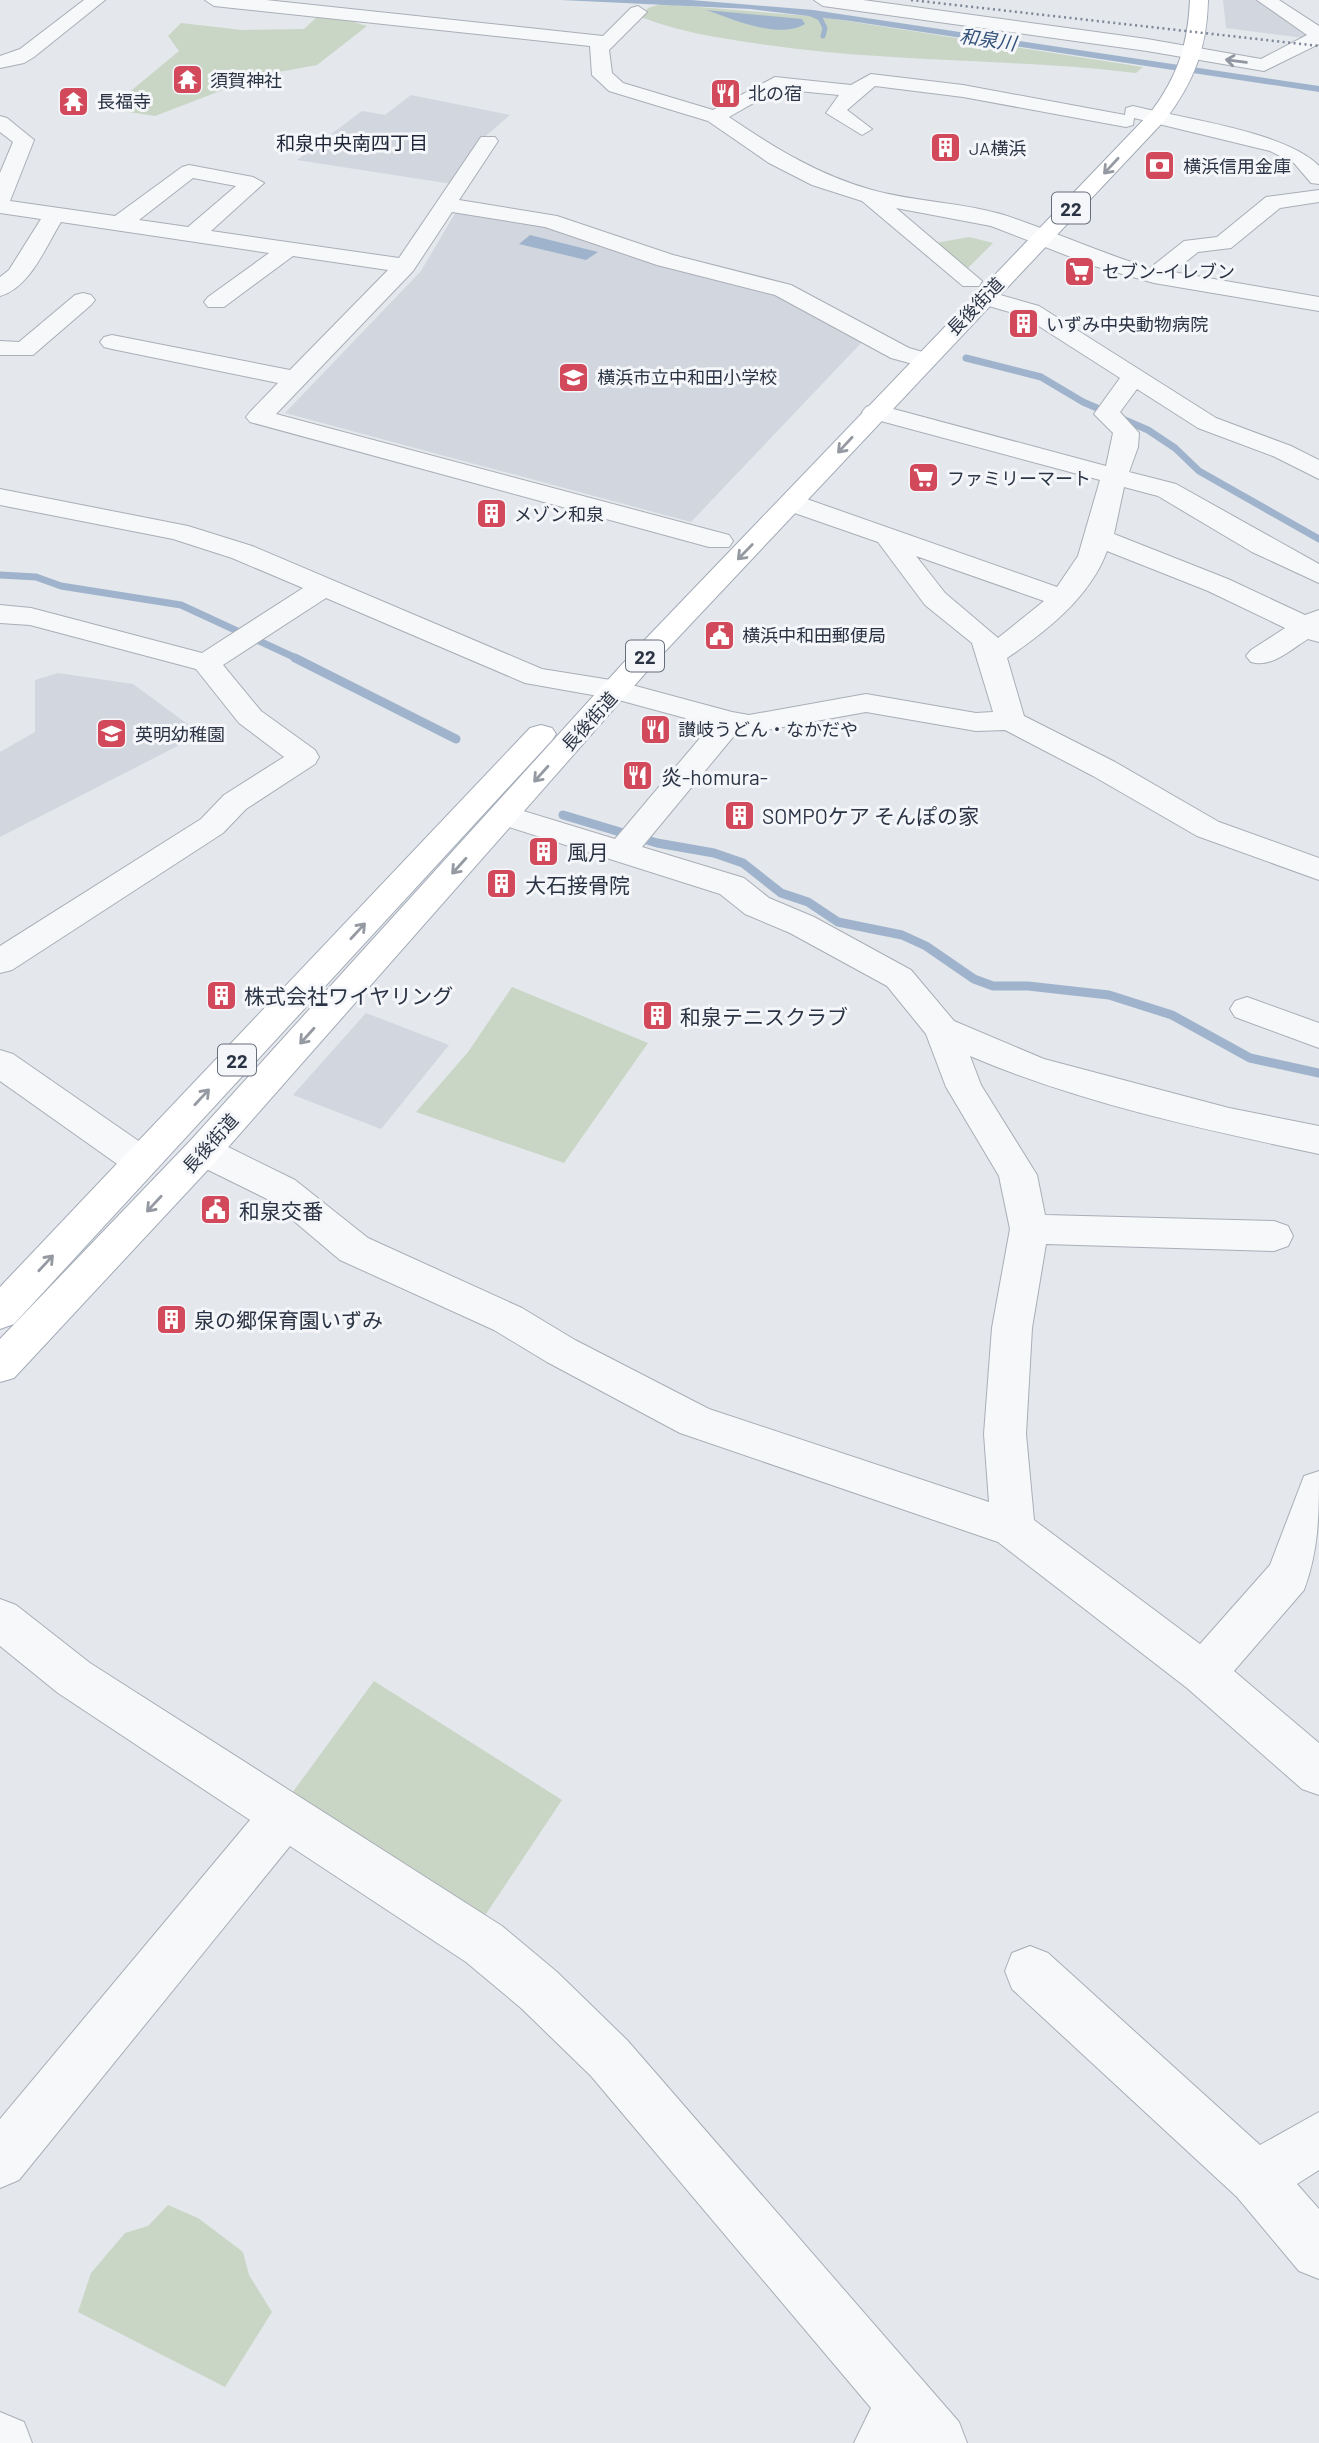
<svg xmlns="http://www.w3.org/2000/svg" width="1319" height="2443" font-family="Barlow,'Noto Sans JP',sans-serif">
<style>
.built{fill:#d2d6de}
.green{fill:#c9d6c5}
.water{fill:#9fb4cc}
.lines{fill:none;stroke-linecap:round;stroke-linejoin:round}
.stream-far2{stroke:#9fb4cc;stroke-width:5}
.stream-far1{stroke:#9fb4cc;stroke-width:7}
.stream{stroke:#9fb4cc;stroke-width:9}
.minor-casing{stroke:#a9aeb7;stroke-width:2}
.major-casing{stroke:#a3abb8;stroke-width:2}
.minor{fill:#f7f8fa;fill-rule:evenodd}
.major{fill:#fff;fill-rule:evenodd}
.rail{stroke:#7d8696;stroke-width:2.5;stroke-dasharray:2 3.5;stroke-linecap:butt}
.oneway{stroke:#9196a0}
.oneway2{stroke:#959aa2}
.labels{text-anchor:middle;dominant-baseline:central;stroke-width:6;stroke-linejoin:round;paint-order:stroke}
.far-poi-label{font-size:18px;fill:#2b3445;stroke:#f4f6f9;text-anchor:start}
.far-street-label{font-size:18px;fill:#2b3445;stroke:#f4f6f9}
.far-water-label{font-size:19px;font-style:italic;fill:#34527a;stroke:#f4f6f9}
.far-neighbourhood-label{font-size:19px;fill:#1d2536;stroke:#f4f6f9}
.shield{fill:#f4f6f9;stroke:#676e7b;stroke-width:2}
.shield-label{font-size:19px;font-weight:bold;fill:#2b3445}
.poi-label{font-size:21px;fill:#2b3445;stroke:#f4f6f9;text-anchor:start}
</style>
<rect width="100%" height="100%" fill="#e4e7ec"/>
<g class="built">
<path d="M1223 0H1256L1309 31 1304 38 1226 28Z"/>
<path d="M411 95 510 115 481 140 452 184 297 160 362 111 385 115Z"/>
<path d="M457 210 543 224 777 294 863 341 691 522 285 413 421 271Z"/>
<path d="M58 673 133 684 201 734 0 837V752L35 732V680Z"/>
<path d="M366 1013 449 1045 381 1129 293 1095Z"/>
</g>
<g class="green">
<path d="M661 4 821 17 1143 67 1136 73C1011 58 884 63 760 44 719 38 679 32 641 17L648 8Z"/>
<path d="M316 18 344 19 367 26 317 65 262 75 155 116 109 109 179 51 168 36 181 23 242 30 304 29Z"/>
<path d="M969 237 993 243 965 271 930 244Z"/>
<path d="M512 987 648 1043 564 1163 416 1112 468 1052Z"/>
<path d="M374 1681 562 1800 486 1914 461 1918 287 1800Z"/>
<path d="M168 2205 198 2218 243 2252 249 2275 272 2312 225 2387 78 2312 91 2273 125 2233 148 2226Z"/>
</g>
<g class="water">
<path d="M561 0H691L813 10 1319 86V92L850 21 750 9Z"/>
<path d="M706 10 802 19 805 24C778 40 733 19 706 10Z"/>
<path d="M530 235 598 252 586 260 519 244Z"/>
</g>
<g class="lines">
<path class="stream-far2" d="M811 14 820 18 825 28 823 36"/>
<g class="stream-far1">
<path d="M966 358 1041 377 1083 402 1148 430 1175 448 1199 471 1319 539"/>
<path d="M0 575 36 577 61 586 181 605 298 659"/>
</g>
<g class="stream">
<path d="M295 658 456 739"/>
<path d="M563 815 657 843 714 853 743 863 781 893 808 902 838 922 902 935 926 946 974 979 993 986H1028L1109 995 1172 1015 1250 1058 1319 1073"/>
</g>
<defs>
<g id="minor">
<path d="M84 0H105L34 57 24 63 0 68V56L20 49Z"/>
<path d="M205 0H266L603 36 631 8 638 6 647 12 609 50 612 73 623 83 713 110 775 77 851 85 871 74 963 85 1125 115 1126 108 1133 106C1181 118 1287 132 1319 166V184L1311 183 1294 163 1270 151 1134 118 1133 125 1126 127 963 97 875 86 847 110 872 129 862 135 826 113 839 95 778 89 729 117C775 148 818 175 872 190 915 202 961 202 1004 215 1053 231 1100 253 1150 268L1184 241 1217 237 1266 197 1319 190V202L1280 208 1231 248 1198 252 1173 272 1319 297V311L1154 283 1094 266 991 226 896 208 982 281 979 286H963L862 201 812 185 769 163 708 121 609 91 592 75 590 46 214 6Z"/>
<path d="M814 0H863L1147 39 1261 59 1307 35 1257 0H1279L1319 26V44L1264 71 1147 51 823 6Z"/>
<path d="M0 116 7 118 34 140 10 201 115 216 182 167 189 165 253 177 264 183 211 231 399 258 481 137H495L498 141 459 200 557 216 673 255 791 285 909 348 933 355 936 360 933 365 924 367 891 358 775 295 657 265 545 227 452 212 413 271 276 414 729 535 733 541 729 547H709L250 422 246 417 250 412 278 383 112 349 104 347 100 342 104 337 112 335 290 370 388 270 293 256 224 307H208L204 302 208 297 269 253 61 222C46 246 30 288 0 296V277L9 270 41 219 0 213V173L13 142 0 132ZM193 178 236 186 188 227 139 220Z"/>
<path d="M983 290 1039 306 1216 418 1291 446 1319 460V479L1273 456 1198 428 1137 389 1120 412 1139 433 1138 447 1129 472 1176 484 1319 564V583L1252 552 1158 496 1124 487 1114 534 1228 579 1305 615 1319 610V642L1308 639C1290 650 1272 668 1251 662L1246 656 1251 650 1285 628 1208 591 1107 551C1090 597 1047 631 1007 658L1024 716 1115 762 1219 822 1319 858V880L1197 836 1093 776 1005 730 976 731 866 712 749 733 738 731 642 847 744 878 769 898 814 917 911 970 954 1021 1044 1059 1229 1108 1319 1126V1154C1202 1129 1080 1103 970 1056L981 1085 1037 1175 1045 1215 1274 1221 1288 1226 1293 1236 1288 1246 1274 1251 1046 1244 1032 1328 1026 1434 1034 1520 1200 1644 1270 1565 1304 1476 1319 1471C1319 1515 1319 1549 1304 1590L1234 1671 1319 1743V1795L1302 1789 1187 1688 998 1542 680 1433 547 1362 494 1330 340 1260 269 1200 190 1161 184 1151 190 1141 203 1137 216 1141 295 1180 368 1238 522 1308 575 1340 709 1409 989 1502 984 1434 992 1328 1010 1229 999 1176 946 1087 926 1034 887 986 790 933 745 914 720 894 493 822 488 815 493 808 504 805 615 839 711 725 615 699 525 683 326 598 223 665 261 711 315 750 319 757 315 764 246 809 223 833 12 970 0 973V946L201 819 224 795 284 757 239 723 196 669 30 625 0 623V605L31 608 202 653 303 588 232 558 173 539 0 505V489L188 526 252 546 542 669 617 681 732 712 749 715 866 694 976 713 993 712 972 643 925 605 878 542 783 509 779 503 783 497H801L1057 587 1078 556 1100 480 866 417 862 412 866 407 875 404 1106 466 1113 433 1094 414 1120 378 1023 316 975 302 971 297 975 292ZM916 556 1044 601 998 638 945 593Z"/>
<path d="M83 293 91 295 95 300 91 305 33 355H0V341L19 342 75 295Z"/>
<path d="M1247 997 1319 1023V1048L1235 1017 1230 1009 1235 1001Z"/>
<path d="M0 1050 13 1054 153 1151 159 1161 153 1171 140 1175 127 1171 0 1081Z"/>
<path d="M0 1599 16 1605 90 1663 502 1926 557 1972 627 2040 959 2422 967 2443H854L871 2408 591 2076 521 2008 466 1962 290 1846 19 2180 0 2188V2119L250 1820 58 1693 0 1646Z"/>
<path d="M1030 1946 1048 1953 1260 2145 1319 2112V2170L1297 2184 1319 2209V2279L1299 2271 1237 2197 1012 1989 1005 1971 1012 1953Z"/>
<path d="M0 2412 24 2422 32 2443H0Z"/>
</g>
<g id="major">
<path d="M1190 0H1208C1207 48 1194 82 1165 120L656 661 216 1161 14 1378 0 1382V1339L190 1141 636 649 1151 112C1178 76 1188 44 1190 0Z"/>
<path d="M541 725 552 728 556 734 552 740 14 1324 0 1329V1287L530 728Z"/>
</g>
</defs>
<use href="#minor" class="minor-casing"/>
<use href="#major" class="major-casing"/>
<use href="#minor" class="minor"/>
<use href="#major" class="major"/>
<path class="rail" d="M911 0 1319 46"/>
</g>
<defs><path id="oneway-shaft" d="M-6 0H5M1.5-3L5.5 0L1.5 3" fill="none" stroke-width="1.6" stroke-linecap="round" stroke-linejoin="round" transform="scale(1.75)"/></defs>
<use class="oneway" href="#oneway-shaft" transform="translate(1236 61) rotate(-172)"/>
<g class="oneway2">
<use href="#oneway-shaft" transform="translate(1111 166) rotate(133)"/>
<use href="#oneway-shaft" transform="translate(845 445) rotate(133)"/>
<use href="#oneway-shaft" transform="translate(745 552) rotate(134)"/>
<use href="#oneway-shaft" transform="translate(541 774) rotate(132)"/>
<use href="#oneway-shaft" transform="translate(459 866) rotate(132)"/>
<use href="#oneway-shaft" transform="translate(358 931) rotate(-47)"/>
<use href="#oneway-shaft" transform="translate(307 1036) rotate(132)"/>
<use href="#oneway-shaft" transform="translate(202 1097) rotate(-47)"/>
<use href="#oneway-shaft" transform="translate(154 1204) rotate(133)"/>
<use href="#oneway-shaft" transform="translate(46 1263) rotate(-47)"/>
</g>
<defs>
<symbol id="temple-square" viewBox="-11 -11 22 22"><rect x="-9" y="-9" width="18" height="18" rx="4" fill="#d1495b" stroke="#f4f6f9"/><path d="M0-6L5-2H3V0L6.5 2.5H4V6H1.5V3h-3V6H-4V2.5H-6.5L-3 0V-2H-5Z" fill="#fff"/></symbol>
<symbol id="restaurant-square" viewBox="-11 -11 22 22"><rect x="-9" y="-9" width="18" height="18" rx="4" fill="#d1495b" stroke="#f4f6f9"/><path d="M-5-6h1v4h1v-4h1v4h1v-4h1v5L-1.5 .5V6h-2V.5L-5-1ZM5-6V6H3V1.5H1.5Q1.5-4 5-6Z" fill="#fff"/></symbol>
<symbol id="building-square" viewBox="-11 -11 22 22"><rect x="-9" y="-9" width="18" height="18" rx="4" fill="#d1495b" stroke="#f4f6f9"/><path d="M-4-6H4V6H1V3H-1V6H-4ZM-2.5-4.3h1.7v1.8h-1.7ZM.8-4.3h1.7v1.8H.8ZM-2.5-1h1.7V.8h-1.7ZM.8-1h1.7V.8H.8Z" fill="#fff"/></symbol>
<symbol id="bank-square" viewBox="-11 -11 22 22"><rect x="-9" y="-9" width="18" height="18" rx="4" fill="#d1495b" stroke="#f4f6f9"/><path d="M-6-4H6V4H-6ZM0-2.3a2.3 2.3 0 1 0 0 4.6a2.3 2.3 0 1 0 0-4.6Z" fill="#fff"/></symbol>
<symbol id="supermarket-square" viewBox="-11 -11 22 22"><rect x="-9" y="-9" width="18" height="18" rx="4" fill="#d1495b" stroke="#f4f6f9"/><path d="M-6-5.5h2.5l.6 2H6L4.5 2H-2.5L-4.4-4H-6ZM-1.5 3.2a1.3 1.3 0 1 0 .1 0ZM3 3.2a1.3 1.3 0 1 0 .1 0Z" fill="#fff"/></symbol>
<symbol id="school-square" viewBox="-11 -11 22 22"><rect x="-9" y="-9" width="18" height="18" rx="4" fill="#d1495b" stroke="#f4f6f9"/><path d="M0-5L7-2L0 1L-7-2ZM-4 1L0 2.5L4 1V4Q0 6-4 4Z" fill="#fff"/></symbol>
<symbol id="civic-square" viewBox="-11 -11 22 22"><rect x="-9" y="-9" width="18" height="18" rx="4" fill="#d1495b" stroke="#f4f6f9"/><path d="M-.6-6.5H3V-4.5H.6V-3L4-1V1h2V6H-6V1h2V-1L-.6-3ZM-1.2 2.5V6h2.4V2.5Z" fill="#fff"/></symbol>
</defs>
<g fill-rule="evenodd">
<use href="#temple-square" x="170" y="62" width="35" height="35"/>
<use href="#restaurant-square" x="708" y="76" width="35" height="35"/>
<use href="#temple-square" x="56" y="84" width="35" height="35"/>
<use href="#building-square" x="928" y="130" width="35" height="35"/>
<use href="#bank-square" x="1142" y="148" width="35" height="35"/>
<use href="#supermarket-square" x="1062" y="254" width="35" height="35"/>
<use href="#building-square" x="1006" y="306" width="35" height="35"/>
<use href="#school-square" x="556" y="360" width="35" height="35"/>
<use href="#supermarket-square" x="906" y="460" width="35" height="35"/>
<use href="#building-square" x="474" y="496" width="35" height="35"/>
<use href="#civic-square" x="702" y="618" width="35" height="35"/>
<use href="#restaurant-square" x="638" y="712" width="35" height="35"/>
<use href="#school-square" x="94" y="716" width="35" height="35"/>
<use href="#restaurant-square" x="620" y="758" width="35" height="35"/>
<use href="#building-square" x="722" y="798" width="35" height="35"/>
<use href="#building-square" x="526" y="834" width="35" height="35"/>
<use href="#building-square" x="484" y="866" width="35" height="35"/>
<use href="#building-square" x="204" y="978" width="35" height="35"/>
<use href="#building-square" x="640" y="998" width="35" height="35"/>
<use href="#civic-square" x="198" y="1192" width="35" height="35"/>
<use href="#building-square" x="154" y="1302" width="35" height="35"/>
</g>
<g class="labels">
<g class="far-poi-label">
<text x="210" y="80">須賀神社</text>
<text x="748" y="93">北の宿</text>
<text x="97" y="101">長福寺</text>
<text x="969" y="148">JA横浜</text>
<text x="1183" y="166">横浜信用金庫</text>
<text x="1102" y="271">セブン-イレブン</text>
<text x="1046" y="324">いずみ中央動物病院</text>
<text x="597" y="377">横浜市立中和田小学校</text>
<text x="947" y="478">ファミリーマート</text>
<text x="514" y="514">メゾン和泉</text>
<text x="742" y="635">横浜中和田郵便局</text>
<text x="678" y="729">讃岐うどん・なかだや</text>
<text x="135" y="734">英明幼稚園</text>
</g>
<g class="far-street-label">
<text transform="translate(975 306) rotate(-46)">長後街道</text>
<text transform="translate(589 721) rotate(-48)">長後街道</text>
<text transform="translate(210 1143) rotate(-48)">長後街道</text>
</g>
<g class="far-water-label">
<text transform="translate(988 39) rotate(8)">和泉川</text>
</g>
<g class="far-neighbourhood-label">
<text x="352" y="142">和泉中央南四丁目</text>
</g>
<g class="shield">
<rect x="1052" y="192.5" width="38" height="31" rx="5"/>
<rect x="626" y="640.5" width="38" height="31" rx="5"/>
<rect x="218" y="1044.5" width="38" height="31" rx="5"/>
</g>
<g class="shield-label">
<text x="1071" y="208">22</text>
<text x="645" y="656">22</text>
<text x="237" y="1060">22</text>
</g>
<g class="poi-label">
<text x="661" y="776">炎-homura-</text>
<text x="762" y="815">SOMPOケア そんぽの家</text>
<text x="567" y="851">風月</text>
<text x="525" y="884">大石接骨院</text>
<text x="244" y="995">株式会社ワイヤリング</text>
<text x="680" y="1016">和泉テニスクラブ</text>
<text x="239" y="1210">和泉交番</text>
<text x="194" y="1319">泉の郷保育園いずみ</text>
</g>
</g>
</svg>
